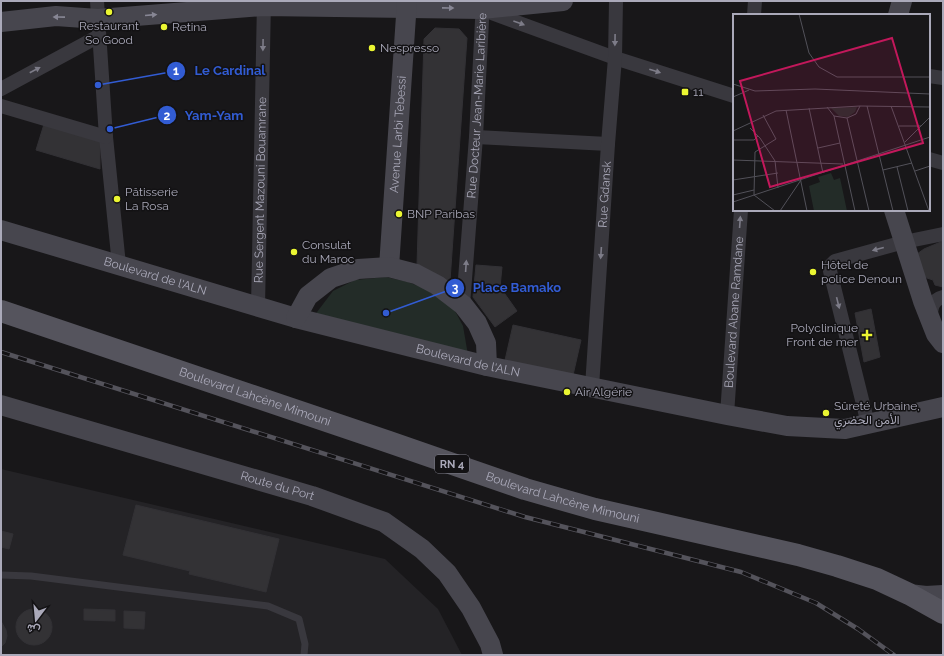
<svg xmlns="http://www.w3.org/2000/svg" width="944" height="656" font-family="Raleway,Vazirmatn,sans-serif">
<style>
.built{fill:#242326}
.green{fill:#232c28}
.building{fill:#333235;stroke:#323135}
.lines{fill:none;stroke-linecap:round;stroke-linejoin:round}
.lane{stroke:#39383e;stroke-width:7}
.street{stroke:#39383e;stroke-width:14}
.secondary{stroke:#47464e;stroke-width:20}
.primary{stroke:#55545d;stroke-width:22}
.rail-casing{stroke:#54535b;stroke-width:4.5}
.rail{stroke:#131214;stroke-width:3;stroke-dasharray:9;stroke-linecap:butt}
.oneway{fill:#878694}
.oneway2{fill:#7d7c88}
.poi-dot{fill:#ebf632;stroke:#131214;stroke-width:1.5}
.labels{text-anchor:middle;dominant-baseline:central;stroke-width:3;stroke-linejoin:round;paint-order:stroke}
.shield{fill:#131214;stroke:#7d7c88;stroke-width:1}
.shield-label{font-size:11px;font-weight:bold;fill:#aaa9b9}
.poi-label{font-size:12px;fill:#aaa9b9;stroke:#131214;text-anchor:start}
.street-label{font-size:12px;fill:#aaa9b9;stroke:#131214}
.inset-road{fill:none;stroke:#525159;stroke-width:1}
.view{fill:#c2185b;fill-opacity:0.15;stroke:#c2185b;stroke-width:2}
.inset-edge{fill:none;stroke:#aaa9b9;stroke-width:2}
.leader{fill:none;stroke:#325cd3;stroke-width:1.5}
.callout-dot{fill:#325cd3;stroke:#131214;stroke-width:1.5}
.mark-label{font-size:12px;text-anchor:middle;font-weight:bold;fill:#fff}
.callout-label{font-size:13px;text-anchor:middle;font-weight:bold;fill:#325cd3;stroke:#131214;stroke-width:3;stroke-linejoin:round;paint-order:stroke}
</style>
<rect width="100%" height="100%" fill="#181719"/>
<path class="built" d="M1 469 385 559 438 609 462 655H1Z"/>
<path class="green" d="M386 277 408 282 436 293 454 309 463 326 468 355 314 316 333 291 355 280Z"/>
<g class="building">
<path d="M435 28 459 29 467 38 450 281 444 282 417 265 424 39Z"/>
<path d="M45 121 100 137V169L36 150Z"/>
<path d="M943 241V287L935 285 933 280 921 276 917 254 924 249Z"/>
<path d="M476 265 502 267 500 287 517 311 495 327 473 297Z"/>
<path d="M871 309 880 357 864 362 855 313Z"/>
<path d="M513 325 581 340 571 384 503 369Z"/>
<path d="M136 505 279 539 266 592 189 574 190 571 123 555Z"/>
<path d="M1 531 13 534 9 549 1 547Z"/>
<circle cx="34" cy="627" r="18"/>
<path d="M84 609 115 610V621L84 620Z"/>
<path d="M124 611 145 612 144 629 124 628Z"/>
<path d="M1 621 6 630 7 636 5 643 1 647Z"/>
</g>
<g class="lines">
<path class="lane" d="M1 575 31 576 268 606 299 619 305 644 304 655"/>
<g class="street">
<path d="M97 1 106 137 119 265"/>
<path d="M486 11 615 58 734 96"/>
<path d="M754 15 755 1"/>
<path d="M929 76 943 78"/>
<path d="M1 89 99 36"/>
<path d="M1 106 106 137"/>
<path d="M476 137 608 144"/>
<path d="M929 159 943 163"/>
<path id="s1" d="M463 305 476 137 483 1"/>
<path id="s2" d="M258 307 264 1"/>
<path d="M931 318C931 308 932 300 943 297"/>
<path id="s3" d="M592 387 608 144 615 58 616 1"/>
<path id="s4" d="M727 415 741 210"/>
<path d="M868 424 830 271 831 265 835 261 904 242 943 234"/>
</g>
<g class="secondary">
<path d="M898 15 902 1"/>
<path d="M1 22 56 16 98 19 263 6 482 9 563 1"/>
<path d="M894 210 923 301 936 334 943 343"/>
<path id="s5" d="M1 230 296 318 487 366 727 415 787 426 845 429 943 407"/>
<path id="s6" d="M389 267 407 1"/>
<path d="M296 318 308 296 331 278 358 269 389 267 416 274 437 285 463 305 477 323 486 343 487 366"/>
<path id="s7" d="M1 405 312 496 384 522 422 549 447 573 471 608 490 644 493 655"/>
<path d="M909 594 926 596 943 595"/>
</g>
<path class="primary" id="s8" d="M1 311 389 442 525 489 595 509 798 555 837 566 877 579 909 594 943 613"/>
<defs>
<path id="rail" d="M1 352 525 517 741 572 816 603 858 629 894 655"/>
</defs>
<use href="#rail" class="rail-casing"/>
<use href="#rail" class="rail"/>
</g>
<defs><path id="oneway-solid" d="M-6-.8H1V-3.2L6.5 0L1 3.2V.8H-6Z"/></defs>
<g class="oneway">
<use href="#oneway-solid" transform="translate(448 8) rotate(1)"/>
<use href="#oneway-solid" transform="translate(151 15) rotate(-5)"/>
<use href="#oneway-solid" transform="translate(59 17) rotate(-179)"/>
</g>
<g class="oneway2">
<use href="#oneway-solid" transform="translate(519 23) rotate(20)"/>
<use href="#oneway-solid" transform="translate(615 40) rotate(91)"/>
<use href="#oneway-solid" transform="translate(263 45) rotate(91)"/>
<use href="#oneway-solid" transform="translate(35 70) rotate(-28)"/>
<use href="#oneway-solid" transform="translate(655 71) rotate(18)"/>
<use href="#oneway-solid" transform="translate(740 222) rotate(-86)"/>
<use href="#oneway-solid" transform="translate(878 249) rotate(165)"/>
<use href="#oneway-solid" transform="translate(601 253) rotate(94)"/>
<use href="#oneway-solid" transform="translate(466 266) rotate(-86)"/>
<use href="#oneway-solid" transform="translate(838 303) rotate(76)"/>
</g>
<g class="poi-dot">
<circle cx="109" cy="12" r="4"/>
<circle cx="164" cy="27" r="4"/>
<circle cx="372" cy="48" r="4"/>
<rect x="681" y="88" width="8" height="8" rx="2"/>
<circle cx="117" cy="199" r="4"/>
<circle cx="399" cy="214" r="4"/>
<circle cx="294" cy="252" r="4"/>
<circle cx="813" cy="272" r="4"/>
<path d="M865 329h4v4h4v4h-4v4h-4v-4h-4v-4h4z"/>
<circle cx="567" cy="392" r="4"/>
<circle cx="826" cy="413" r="4"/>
</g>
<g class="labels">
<rect class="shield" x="435" y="455" width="34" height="18" rx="3"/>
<g class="shield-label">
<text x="452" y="464">RN 4</text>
</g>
<g class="poi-label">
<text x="109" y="26" text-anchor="middle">Restaurant<tspan x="109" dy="14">So Good</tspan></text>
<text x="172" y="27">Retina</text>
<text x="380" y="48">Nespresso</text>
<text x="693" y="92">11</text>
<text x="125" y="192">Pâtisserie<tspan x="125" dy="14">La Rosa</tspan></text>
<text x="407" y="214">BNP Paribas</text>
<text x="302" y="245">Consulat<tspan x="302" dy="14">du Maroc</tspan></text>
<text x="821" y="265">Hôtel de<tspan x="821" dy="14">police Denoun</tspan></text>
<text x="858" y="328" text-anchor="end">Polyclinique<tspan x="858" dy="14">Front de mer</tspan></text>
<text x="575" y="392">Air Algérie</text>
<text x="834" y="406">Sûreté Urbaine,<tspan x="834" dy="14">الأمن الحضري</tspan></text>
</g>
<g class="street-label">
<text stroke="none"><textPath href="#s1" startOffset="200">Rue Docteur Jean-Marie Laribière</textPath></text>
<text stroke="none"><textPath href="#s6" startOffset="133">Avenue Larbi Tebessi</textPath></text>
<text stroke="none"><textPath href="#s2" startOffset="117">Rue Sergent Mazouni Bouamrane</textPath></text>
<text stroke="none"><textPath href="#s3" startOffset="193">Rue Gdansk</textPath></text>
<text stroke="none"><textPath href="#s5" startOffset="161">Boulevard de l'ALN</textPath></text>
<text stroke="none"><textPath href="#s4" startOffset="103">Boulevard Abane Ramdane</textPath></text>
<text stroke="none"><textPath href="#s5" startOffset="485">Boulevard de l'ALN</textPath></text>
<text stroke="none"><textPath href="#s8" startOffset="268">Boulevard Lahcène Mimouni</textPath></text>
<text stroke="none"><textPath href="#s7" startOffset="288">Route du Port</textPath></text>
<text stroke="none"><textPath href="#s8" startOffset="592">Boulevard Lahcène Mimouni</textPath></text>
</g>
</g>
<g transform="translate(733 14)">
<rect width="197" height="197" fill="#181719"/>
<path d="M124 93 122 98 115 103 106 102 98 94ZM98 159 101 166 107 164 114 197H81L76 172 87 168 85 163Z" fill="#232c28"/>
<path class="inset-road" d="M66 0 76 39M76 39 86 53 104 63H197M0 70 22 77 82 75 197 80M0 83 16 76M134 92 160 197M158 92 196 197M94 93 101 102 114 104 123 100 127 92M76 94 90 159M53 96 74 197M30 101 43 125 22 138 21 181 42 197M101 102 122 197M114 104 136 197M166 112H188M17 114 27 124 42 147 45 174M0 117 43 97 127 92 197 93M0 126H21L25 122M172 128 197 103M85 134 107 129M0 146 110 150M164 153 175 197M150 156 179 149M182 157 197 152M0 166 45 159M0 181 21 176M0 188 197 123M47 197 68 166"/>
<path class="view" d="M159 24 190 129 37 173 7 67Z"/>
<rect width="197" height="197" class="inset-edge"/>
</g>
<path class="leader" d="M98 85L176 71M110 129L167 115M386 313L455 288"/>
<g class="callout-dot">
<circle cx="98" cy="85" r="4"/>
<circle cx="110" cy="129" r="4"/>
<circle cx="386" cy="313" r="4"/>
<circle cx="176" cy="71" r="10"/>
<circle cx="167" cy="115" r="10"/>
<circle cx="455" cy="288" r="10"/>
</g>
<g class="mark-label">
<text x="176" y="75">1</text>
<text x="167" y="120">2</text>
<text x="455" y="292">3</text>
</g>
<g class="callout-label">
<text x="230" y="75">Le Cardinal</text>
<text x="214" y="120">Yam-Yam</text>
<text x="517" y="292">Place Bamako</text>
</g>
<rect width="944" height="656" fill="none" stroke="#aaa9b9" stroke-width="4"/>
<g transform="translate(36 620) rotate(196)" stroke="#131214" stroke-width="3" paint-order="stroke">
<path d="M0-3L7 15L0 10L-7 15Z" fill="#aaa9b9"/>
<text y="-6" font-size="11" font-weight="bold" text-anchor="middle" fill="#aaa9b9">ش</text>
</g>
</svg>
